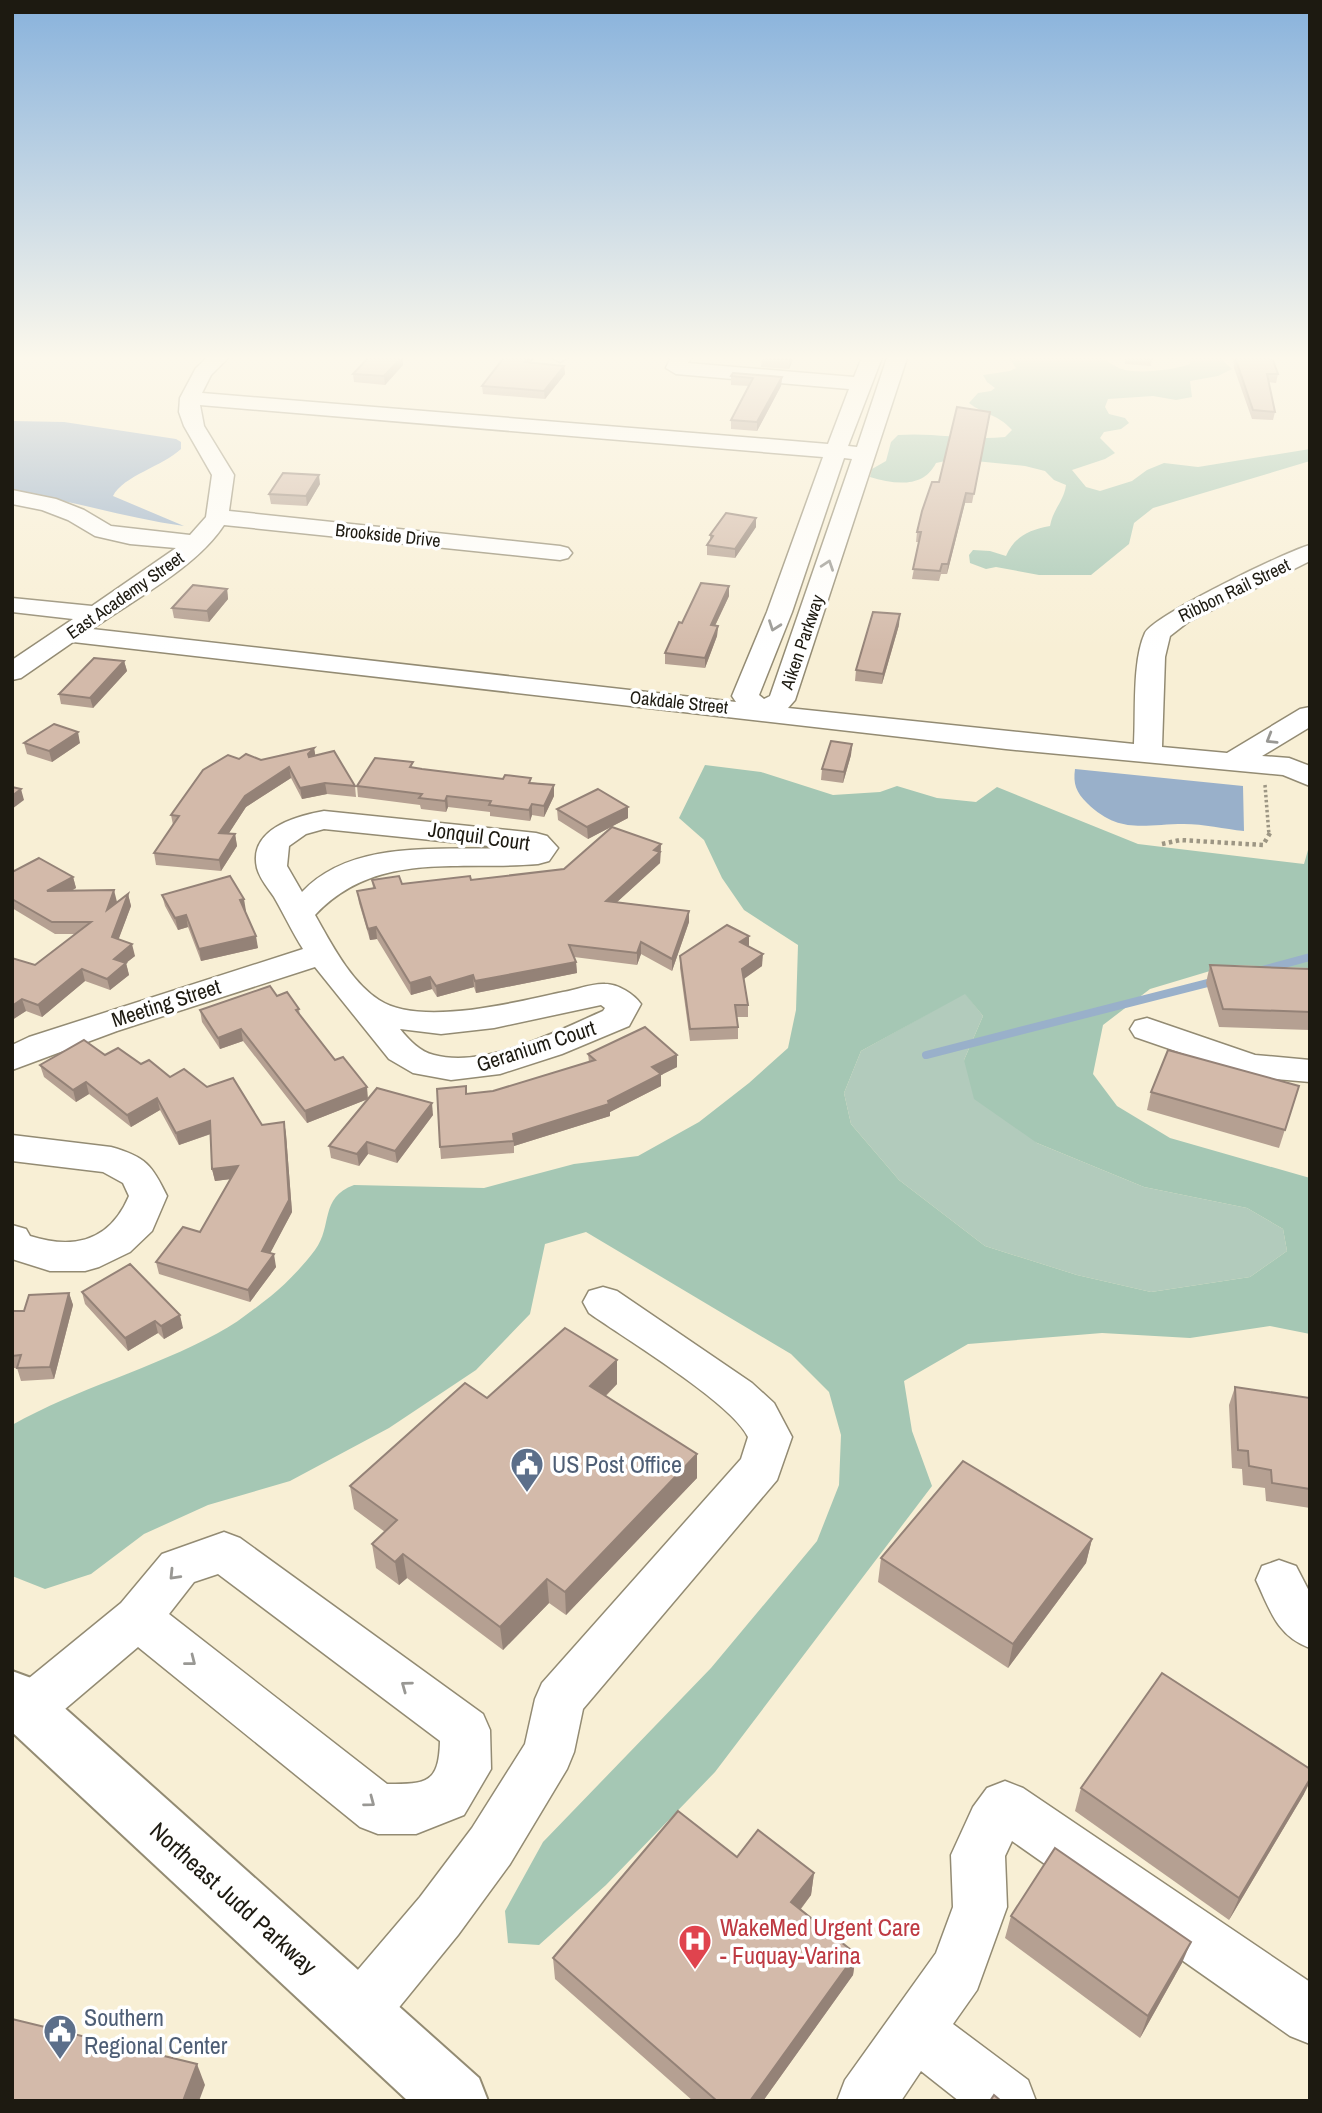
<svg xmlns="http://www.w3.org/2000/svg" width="1322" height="2113" font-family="'Archivo Narrow',sans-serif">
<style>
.green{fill:#b2cbbc}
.forest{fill:#a5c7b4;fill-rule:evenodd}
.water{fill:#99b0ca}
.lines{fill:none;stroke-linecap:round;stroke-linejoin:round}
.stream{stroke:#99b0ca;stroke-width:8}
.minor-casing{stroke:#938b73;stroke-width:3}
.highway-casing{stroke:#938b73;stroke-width:4}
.path-far1{stroke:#9d9684;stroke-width:3.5;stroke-dasharray:2.5 2.5;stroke-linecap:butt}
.path{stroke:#9d9684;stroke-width:4.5;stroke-dasharray:3.5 3.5;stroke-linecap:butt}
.minor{fill:#fff;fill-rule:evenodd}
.highway{fill:#fff;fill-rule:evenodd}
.wall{fill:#b5a092}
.shaded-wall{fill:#948277}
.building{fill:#d3baaa;stroke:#948277;stroke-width:2}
.oneway{stroke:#999894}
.labels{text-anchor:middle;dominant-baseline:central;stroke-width:7;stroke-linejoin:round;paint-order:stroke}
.far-street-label{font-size:18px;fill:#1d1a11;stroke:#fff}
.street-label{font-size:21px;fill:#1d1a11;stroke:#fff}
.near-service-label{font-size:24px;fill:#4e5e75;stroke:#fff;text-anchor:start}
.near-street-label{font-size:24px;fill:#1d1a11;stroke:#fff}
.near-health-label{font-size:24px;fill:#be3a42;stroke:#fff;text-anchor:start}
</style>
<rect width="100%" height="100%" fill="#f8efd5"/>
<path class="green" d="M965 993 983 1016 964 1060 1037 1143 1144 1187 1247 1208 1283 1229 1287 1251 1250 1277 1151 1292 1077 1275 985 1246 899 1180 851 1124 844 1093 861 1051Z"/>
<g class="forest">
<path d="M1007 355C1034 355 1063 352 1090 355 1103 357 1109 363 1119 368 1134 375 1175 370 1190 364V355H1217L1232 369 1218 376 1190 381 1192 397 1176 400 1153 396 1108 399 1105 407 1109 414 1125 418 1129 423 1121 429 1104 432 1100 438 1115 453 1105 459 1072 470 1086 487 1100 491 1132 481 1147 470 1164 463 1198 467 1310 449V461L1153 508 1134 523 1129 544 1091 575H1039L996 567 986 569 970 563 969 555 973 550 990 551 1006 556C1015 536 1029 530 1050 526 1053 509 1064 501 1066 485L1054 480 1045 471 1025 466 955 459 936 463C923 489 894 484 870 477L872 469 886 461 891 442 898 435C934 432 969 441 1005 437L1012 430C998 414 984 415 969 403L978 393 991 391 995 388 987 382 983 375 1010 371 1016 368Z"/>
<path d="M705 765 761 772 833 795 880 792 897 786 937 798 976 802 997 787 1138 844 1304 864 1310 843V968L1230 965 1150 989 1103 1025 1093 1074 1117 1106 1170 1138 1310 1178V1334L1270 1326 1190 1338 1102 1333 968 1344 904 1381 912 1431 932 1486 715 1772 606 1885 539 1945 508 1943 505 1911 543 1842 711 1668 817 1541 839 1485 841 1435 829 1392 791 1354 586 1232 545 1244 530 1314 476 1370 389 1428 290 1481 208 1505 144 1534 91 1574 45 1589 12 1576V1425C78 1388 152 1369 218 1333 236 1324 254 1309 271 1296 286 1284 304 1265 315 1250 333 1226 319 1198 354 1185L484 1188 574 1164 638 1156 699 1122 749 1083 788 1048 796 1010 798 945 744 910 722 878 704 840 679 818ZM965 994 983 1016 964 1060 974 1099 1037 1143 1144 1187 1247 1208 1283 1229 1287 1251 1250 1277 1151 1292 1077 1275 985 1246 899 1180 851 1124 844 1093 861 1051Z"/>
</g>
<g class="water">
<path d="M12 421 64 422 176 439 181 442V449C163 466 123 476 113 496L184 526C126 518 70 500 12 491Z"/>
<path d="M1075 769 1243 786 1244 831C1224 829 1204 824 1184 824 1144 824 1120 835 1087 803 1076 792 1073 784 1075 769Z"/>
</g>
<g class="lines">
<g class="stream">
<path d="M1262 970 1310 957"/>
<path d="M926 1055 1215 981"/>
</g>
<defs>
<g id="minor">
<path d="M210 355H231L211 375 202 393 828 444 849 389 676 374 666 368 672 355H692L688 363 854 377 863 355H883L848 446 857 447 888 355H908L795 700 788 708 1134 744C1136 713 1132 661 1145 633 1154 615 1287 551 1310 545V561L1188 622 1170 636 1165 657 1162 747 1227 753 1300 709 1310 707V727L1262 756 1289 758 1310 766V786L1283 775 1006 749 73 642 21 678 12 680V660L73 619 12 612V598L92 606 176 548 130 544 95 536 68 520 42 510 12 504V490L56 499 84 510 111 526 190 535 206 517 212 475 184 426 179 412 180 398 196 368ZM200 405 823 457 767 612 732 696 736 702 92 629C133 600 197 567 224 525L560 560 568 558 572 553 568 548 560 546 229 511 234 475 204 426ZM844 458 852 459 770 696 764 699 759 695 792 612Z"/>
<path d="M572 355 560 362 550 356 551 355Z"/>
<path d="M324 811 536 833 547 836 558 848 549 861 538 864C457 871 376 850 315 915 331 943 350 981 379 1000 420 1027 517 1002 563 992 576 990 592 983 605 984 618 984 634 994 641 1004L629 1026 562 1054 500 1074 451 1080 413 1073 389 1059 315 967 117 1031 12 1070V1045L29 1037 303 949C292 932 284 914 274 897 268 888 260 879 257 868 248 829 296 816 324 811ZM324 829 509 848C441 851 353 838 302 892L287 866 289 846 306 834ZM601 1005 605 1008 603 1011C557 1031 485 1069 434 1055 420 1052 409 1040 400 1029L441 1034 494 1028Z"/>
<path d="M1147 1018 1255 1055 1310 1060V1082L1251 1077 1135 1037 1130 1029 1135 1021Z"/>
<path d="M12 1135 111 1147C146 1157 152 1165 167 1196L152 1231 130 1252 99 1267 85 1271H50L12 1259V1225L26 1229 30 1236C74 1250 110 1241 129 1196L123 1183 103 1172 12 1161Z"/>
<path d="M603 1287 617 1291 752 1383 774 1403 792 1437 777 1480 583 1709 574 1752 567 1769 510 1864 458 1935 379 2032 359 2040 339 2032 331 2012 339 1992 420 1897 472 1828 525 1744 535 1699 542 1683 741 1459 748 1437C732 1403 624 1338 589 1313L583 1302 589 1291Z"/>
<path d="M224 1532 240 1538 483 1714 490 1730 491 1769 464 1815 416 1834H378L360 1827 138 1647 45 1726 27 1733 12 1727V1692L121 1603 162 1554ZM218 1574 440 1741C439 1784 426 1784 387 1784L169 1614 194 1582Z"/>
<path d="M1279 1560 1296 1566 1310 1593V1648C1277 1636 1270 1610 1256 1580L1262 1566Z"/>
<path d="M1005 1781 1023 1788 1310 1982V2044L1290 2036 1012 1841 1005 1856 1007 1907 977 1990 953 2024 1028 2080 1036 2101H959L921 2071 901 2101H837L845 2080 936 1953 953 1907 951 1855 973 1807 987 1788Z"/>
</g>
<path id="highway" d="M12 1671 31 1678 479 2078 488 2101H408L12 1732Z"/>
</defs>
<use href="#minor" class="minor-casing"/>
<use href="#highway" class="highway-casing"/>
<path class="path-far1" d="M1265 785 1269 835"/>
<path class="path" d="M1162 844 1180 840 1263 845 1270 833"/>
<use href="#minor" class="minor"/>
<use href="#highway" class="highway"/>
</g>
<g class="wall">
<path d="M763 355H795L789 369 761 367 762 358Z"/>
<path d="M1123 355H1174L1173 359 1152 357 1151 366 1125 364V355Z"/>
<path d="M1233 355H1271L1278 374 1276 383 1269 382 1275 412 1273 420 1252 419 1234 368Z"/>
<path d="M531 363 564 366 565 374 545 399 483 394 482 386Z"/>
<path d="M403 365 385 385 354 382 353 374Z"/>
<path d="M731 376 782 377 781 386 757 431 731 429V420L749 386 731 385Z"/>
<path d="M990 412 972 503H965L947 574H941L939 581 912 579 919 542H916L917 532 939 482Z"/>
<path d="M320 484 307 506 271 504 269 494Z"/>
<path d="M756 527 735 558 707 555V545L710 541V535Z"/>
<path d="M729 586V596L715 626H718L717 636 705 668 665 664V653L682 623Z"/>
<path d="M227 589 228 599 209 622 174 618 172 608Z"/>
<path d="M899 625 882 684 855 681 856 670Z"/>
<path d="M124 661 127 671 93 708 61 704 59 694Z"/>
<path d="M24 743H80L52 762 27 754Z"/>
<path d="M852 744 851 755 843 783 821 780 822 769Z"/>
<path d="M314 748 315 755 355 786 356 797 327 794 302 799 291 778 246 807 228 834H235L237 846 221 871 156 865 154 853 173 825 171 815 239 759 261 760Z"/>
<path d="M413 768 554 785V796L544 817 532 815 530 821 490 816V812L448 807 446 812 421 809 420 805 358 797 357 786Z"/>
<path d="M628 807V818L588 839 558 820 557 809Z"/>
<path d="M661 844 660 863 617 902 689 911V922L672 971 641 954 637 965 574 957 576 962 577 973 476 993 474 987 437 997 432 989 411 995 377 939 370 940 359 903 357 891 373 888 372 880 402 884 471 880 564 869Z"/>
<path d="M12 872 73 877 76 888 71 891 117 902 116 903 128 894 131 906 118 940 135 956 126 963 129 975 110 990 85 981 42 1017 26 1011 12 1020 35 965 76 934H55L12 908Z"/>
<path d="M162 895 246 911H245L258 948 201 961 188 927 178 930 165 906Z"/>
<path d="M749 936V947L762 966 744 979 748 1005V1017H737L738 1027V1039L690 1041 680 968V956Z"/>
<path d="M1210 965 1310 969V1030L1219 1027 1206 983Z"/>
<path d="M277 996 299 1009 300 1016 368 1099 433 1115 397 1163 368 1154 359 1166 331 1158 329 1146 368 1099 307 1123 243 1041 220 1049 202 1022 200 1010Z"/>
<path d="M588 1054 677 1067 661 1075V1086L610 1112V1116L514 1146V1153L441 1159 440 1147 466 1094 493 1091 589 1062Z"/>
<path d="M105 1055 141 1064 170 1077 207 1087 262 1125 284 1122 286 1134 292 1212 270 1253 276 1267 250 1302 159 1274 156 1262 200 1232 230 1179 215 1181 212 1169 211 1134 179 1145 160 1110 131 1127 89 1094 76 1102 44 1077 40 1065Z"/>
<path d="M1299 1086 1279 1148 1147 1110 1151 1092Z"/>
<path d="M82 1292 183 1328 164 1339 158 1333 128 1351 85 1304Z"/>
<path d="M69 1293 73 1305 54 1379 21 1381 17 1368H12V1311H24Z"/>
<path d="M617 1360V1384L606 1396 697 1454V1478L566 1615 549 1603 503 1650 407 1578 399 1585 376 1568 372 1544 385 1532 354 1509 350 1486 487 1398Z"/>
<path d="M1235 1387 1310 1398V1508L1266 1501 1265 1488 1243 1485 1242 1469 1232 1468 1229 1405Z"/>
<path d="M1092 1539 1086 1563 1008 1668 878 1582 881 1558Z"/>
<path d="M1081 1788 1304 1794 1229 1920 1075 1811Z"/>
<path d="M737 1857 814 1873 811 1895 801 1909 856 1954 853 1975 763 2101H693L555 1979 553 1958Z"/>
<path d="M1011 1916 1182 1963 1140 2038 1005 1938Z"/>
</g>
<g class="shaded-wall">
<path d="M531 355H537L525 370V362Z"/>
<path d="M792 355H795L789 369V360Z"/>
<path d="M403 356V365L385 385 384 376Z"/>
<path d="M564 366 565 374 545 399 544 391Z"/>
<path d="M782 377 781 386 757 431V422Z"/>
<path d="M319 475 320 484 307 506 306 496Z"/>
<path d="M966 493 965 503 947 574 948 564Z"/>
<path d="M756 518V527L735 558V549Z"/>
<path d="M729 586V596L710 636 711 625Z"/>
<path d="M227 589 228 599 209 622 207 611Z"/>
<path d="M900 614 899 625 882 684 883 674Z"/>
<path d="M718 626 717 636 705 668V658Z"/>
<path d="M124 661 127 671 93 708 90 698Z"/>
<path d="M78 732 80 743 52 762 49 751Z"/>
<path d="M852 744 851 755 843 783 844 772Z"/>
<path d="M314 748 316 759 309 765 308 754Z"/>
<path d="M289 767 291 778 246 807 222 844 219 833 245 796Z"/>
<path d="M325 783 327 794 302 799 300 788Z"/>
<path d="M554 785V796L544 817V806Z"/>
<path d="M21 789 24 800 12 809V796Z"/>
<path d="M447 796 448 807 446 812 445 801Z"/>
<path d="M532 804V815L530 821 529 810Z"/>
<path d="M628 807V818L588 839 587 827Z"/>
<path d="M235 834 237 846 221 871 219 860Z"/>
<path d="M661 844 660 863 606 912V901Z"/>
<path d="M73 877 76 888 50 902 47 891Z"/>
<path d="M114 890 117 902 109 922 107 910Z"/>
<path d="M128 894 131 906 115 949 112 937Z"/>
<path d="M244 899 246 911 242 912 240 900Z"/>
<path d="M689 911V922L672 971V959Z"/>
<path d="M186 915 188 927 178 930 175 918Z"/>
<path d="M376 927 377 939 370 940 368 929Z"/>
<path d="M256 936 258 948 201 961 199 949Z"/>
<path d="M749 936V948L740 942Z"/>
<path d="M641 942V954L637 965V953Z"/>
<path d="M132 944 135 956 117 970 114 959Z"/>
<path d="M763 954 762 966 742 980V969Z"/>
<path d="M576 962 577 973 476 993 475 981Z"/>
<path d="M126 963 129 975 110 990 107 979Z"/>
<path d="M82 969 85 981 42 1017 38 1005Z"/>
<path d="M473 975 474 987 437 997 436 986Z"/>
<path d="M430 977 432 989 411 995 410 983Z"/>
<path d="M22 999 26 1011 12 1020V1006Z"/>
<path d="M241 1029 243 1041 220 1049 218 1038Z"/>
<path d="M677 1055V1067L661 1075V1086L610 1112V1116L514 1146 513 1134Z"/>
<path d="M86 1082 89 1094 76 1102 73 1090Z"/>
<path d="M367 1087 368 1099 307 1123 305 1111Z"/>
<path d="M157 1098 160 1110 131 1127 127 1115Z"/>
<path d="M432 1103 433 1115 397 1163 395 1151Z"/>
<path d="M210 1121 213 1133 179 1145 176 1133Z"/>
<path d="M284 1122 286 1134 292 1212 265 1263 262 1251Z"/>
<path d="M367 1142 368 1154 359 1166 357 1154Z"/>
<path d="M238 1166 240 1178 215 1181 212 1169Z"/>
<path d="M274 1254 276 1267 250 1302 248 1290Z"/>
<path d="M69 1293 73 1305 54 1379 50 1367Z"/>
<path d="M180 1315 183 1328 164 1339 161 1326Z"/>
<path d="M155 1321 158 1333 128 1351 125 1338Z"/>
<path d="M617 1360V1384L591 1410 590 1386Z"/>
<path d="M697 1454V1478L566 1615 565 1592Z"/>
<path d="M1092 1539 1086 1563 1008 1668 1013 1644Z"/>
<path d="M403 1554 407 1578 399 1585 395 1562Z"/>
<path d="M547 1579 549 1603 503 1650 500 1627Z"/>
<path d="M1310 1779V1782L1304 1794 1229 1920 1239 1898Z"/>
<path d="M814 1873 811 1895 789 1924 791 1902Z"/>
<path d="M1191 1942 1182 1963 1140 2038 1148 2016Z"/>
<path d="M856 1954 853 1975 763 2101H750Z"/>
<path d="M197 2064 205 2085 199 2101H183Z"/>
</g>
<g class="building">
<path d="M371 355H387L403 356 384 376 353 374Z"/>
<path d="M506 355H531L525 362 564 366 544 391 482 386Z"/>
<path d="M763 355H792L789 360 762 358Z"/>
<path d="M1126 355H1152V359L1126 357Z"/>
<path d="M1235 355H1271L1278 374H1267L1275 412 1253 410 1236 360Z"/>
<path d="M733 373 782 377 757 422 731 420 753 378 731 376Z"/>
<path d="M957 407 990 412 974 494 966 493 948 564H942L940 571 913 569 921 532H917L922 511 932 482H939Z"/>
<path d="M283 473 319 475 306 496 269 494Z"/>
<path d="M726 513 756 518 735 549 707 545 713 536 710 535Z"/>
<path d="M701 583 729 586 711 625 718 626 705 658 665 653 679 622 682 623Z"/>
<path d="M193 585 227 589 207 611 172 608Z"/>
<path d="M873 612 900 614 883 674 856 670Z"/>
<path d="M94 658 124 661 90 698 59 694Z"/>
<path d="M54 724 78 732 49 751 24 743Z"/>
<path d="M831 741 852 744 844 772 822 769Z"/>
<path d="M314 748 308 754 309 757 334 751 355 786 325 783 300 788 289 767 245 796 219 833 235 834 219 860 154 853 179 816 171 815 203 770 228 755 239 759 246 754 261 760Z"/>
<path d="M375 758 413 762 410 767 422 769 503 779 505 775 531 778 529 783 554 785 544 806 532 804 529 810 489 805 491 801 447 796 445 801 419 798 422 794 357 786Z"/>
<path d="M12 787 21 789 12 796Z"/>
<path d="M598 789 628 807 587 827 557 809Z"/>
<path d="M612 827 661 844 654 850 660 852 606 901 689 911 672 959 641 942 637 953 569 945 576 962 475 981 473 975 436 986 430 977 410 983 376 927 368 929 357 891 375 888 372 880 399 876 402 884 470 876 471 880 564 869Z"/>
<path d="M39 858 73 877 47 891 114 890 107 910 128 894 112 937 132 944 114 959 126 963 107 979 82 969 38 1005 22 999 12 1006V958L35 965 91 922H52L12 899V872Z"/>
<path d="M230 876 244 899 240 900 256 936 199 949 186 915 175 918 162 895Z"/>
<path d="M727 925 749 936 740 942 763 954 742 969 748 1005H735L738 1027 690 1029 680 956Z"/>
<path d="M1210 965 1310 969V1012L1223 1009Z"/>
<path d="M270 986 277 996 287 992 299 1009 296 1010 335 1060 343 1057 367 1087 305 1111 241 1029 218 1038 200 1010Z"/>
<path d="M645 1027 677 1055 652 1067 661 1074 608 1101 609 1104 513 1134 514 1141 440 1147 437 1089 466 1086V1094L493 1091 595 1060 588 1054Z"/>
<path d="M84 1040 105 1055 118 1048 141 1064 149 1060 170 1077 184 1069 207 1087 233 1078 262 1125 284 1122 289 1200 262 1251 274 1254 248 1290 156 1262 183 1227 200 1232 238 1166 212 1169 210 1121 176 1133 157 1098 127 1115 86 1082 73 1090 40 1065Z"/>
<path d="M1168 1050 1299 1086 1285 1130 1151 1092Z"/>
<path d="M377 1088 432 1103 395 1151 367 1142 357 1154 329 1146Z"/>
<path d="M130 1264 180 1315 161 1326 155 1321 125 1338 82 1292Z"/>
<path d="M69 1293 50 1367 17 1368 21 1355 12 1356V1311H24L29 1295Z"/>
<path d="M565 1328 617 1360 590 1386 697 1454 565 1592 547 1579 500 1627 403 1554 395 1562 372 1544 397 1520 350 1486 465 1383 487 1398Z"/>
<path d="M1235 1387 1310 1398V1489L1272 1483 1271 1470 1249 1466 1248 1451 1238 1450Z"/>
<path d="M963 1461 1092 1539 1013 1644 881 1558Z"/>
<path d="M1162 1673 1310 1769V1779L1239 1898 1081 1788Z"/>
<path d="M678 1811 737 1857 758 1830 814 1873 791 1902 856 1954 750 2101H717L553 1958Z"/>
<path d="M1055 1848 1191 1942 1148 2016 1011 1916Z"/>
<path d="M12 2019 197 2064 183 2101H12Z"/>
<path d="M994 2095 1001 2101H990Z"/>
</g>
<defs><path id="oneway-chevron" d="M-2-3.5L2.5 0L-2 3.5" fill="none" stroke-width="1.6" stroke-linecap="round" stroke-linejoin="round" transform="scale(1.75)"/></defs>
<g class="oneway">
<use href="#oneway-chevron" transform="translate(828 565) rotate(-71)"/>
<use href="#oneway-chevron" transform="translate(774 626) rotate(110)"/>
<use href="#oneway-chevron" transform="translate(1271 739) rotate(149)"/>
<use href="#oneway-chevron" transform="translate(174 1575) rotate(134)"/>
<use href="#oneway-chevron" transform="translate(191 1661) rotate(38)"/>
<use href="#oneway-chevron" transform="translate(406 1686) rotate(-144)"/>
<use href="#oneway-chevron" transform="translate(370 1802) rotate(37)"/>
</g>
<linearGradient id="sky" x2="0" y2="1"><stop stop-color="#88b2dc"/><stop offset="0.55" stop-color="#fcf8ec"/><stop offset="1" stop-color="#fcf8ec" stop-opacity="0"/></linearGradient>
<rect width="1322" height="651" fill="url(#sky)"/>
<defs>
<symbol id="civic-pin" viewBox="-11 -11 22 30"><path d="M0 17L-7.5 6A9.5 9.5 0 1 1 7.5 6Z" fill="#5c6f8a" stroke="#fff"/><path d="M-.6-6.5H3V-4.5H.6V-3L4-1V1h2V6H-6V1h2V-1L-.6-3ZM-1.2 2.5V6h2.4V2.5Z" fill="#fff"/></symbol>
<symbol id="hospital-pin" viewBox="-11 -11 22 30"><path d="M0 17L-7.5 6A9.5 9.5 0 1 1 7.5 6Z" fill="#e0444e" stroke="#fff"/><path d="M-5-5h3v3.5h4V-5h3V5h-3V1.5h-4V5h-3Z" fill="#fff"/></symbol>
</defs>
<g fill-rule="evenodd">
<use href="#civic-pin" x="508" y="1445" width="38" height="52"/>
<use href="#hospital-pin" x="676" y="1922" width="38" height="52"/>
<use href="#civic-pin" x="41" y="2012" width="38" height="52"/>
</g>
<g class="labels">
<g class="far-street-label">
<text transform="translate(388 535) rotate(6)">Brookside Drive</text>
<text transform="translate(1234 590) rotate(-26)">Ribbon Rail Street</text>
<text transform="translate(125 595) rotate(-35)">East Academy Street</text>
<text transform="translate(802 642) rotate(-71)">Aiken Parkway</text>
<text transform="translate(679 702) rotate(6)">Oakdale Street</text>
</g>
<g class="street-label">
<text transform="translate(479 836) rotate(8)">Jonquil Court</text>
<text transform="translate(166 1003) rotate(-18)">Meeting Street</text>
<text transform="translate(536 1046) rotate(-18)">Geranium Court</text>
</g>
<g class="near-service-label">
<text x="552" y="1464">US Post Office</text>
<text x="84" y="2017">Southern<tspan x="84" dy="28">Regional Center</tspan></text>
</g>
<g class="near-street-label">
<text transform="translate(234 1898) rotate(42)">Northeast Judd Parkway</text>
</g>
<g class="near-health-label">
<text x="720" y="1927">WakeMed Urgent Care<tspan x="720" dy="28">- Fuquay-Varina</tspan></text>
</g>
</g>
<rect width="1322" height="2113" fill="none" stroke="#1d1a11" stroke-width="28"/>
</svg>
